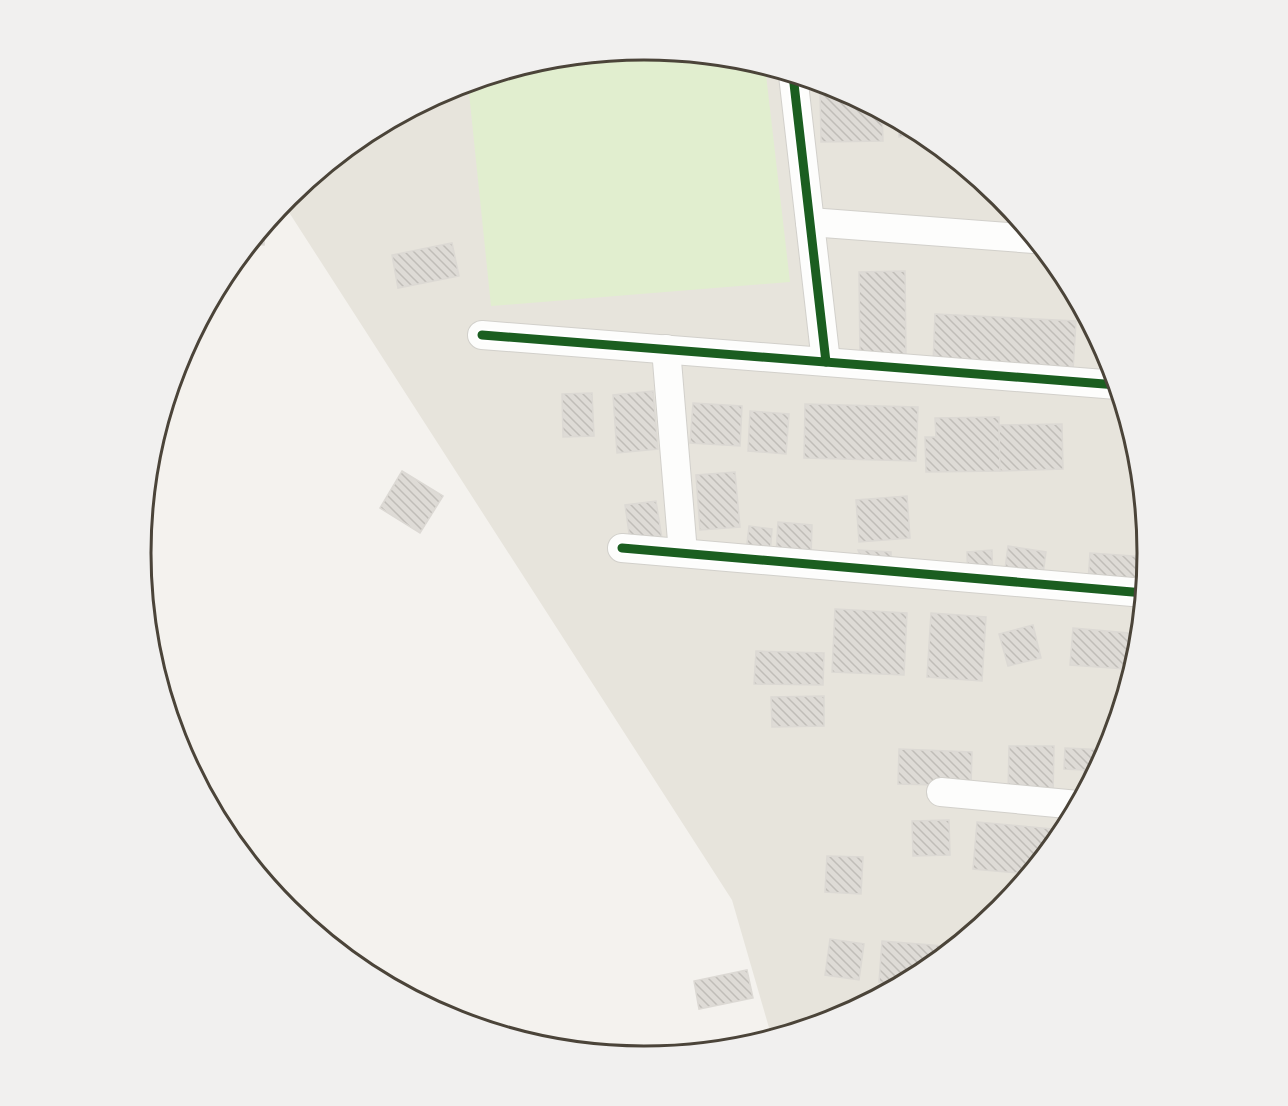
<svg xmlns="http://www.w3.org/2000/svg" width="1288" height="1106" font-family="'Space Grotesk',sans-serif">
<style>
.residential{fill:#e7e4dc}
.pitch{fill:#e1eecf}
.building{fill:url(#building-back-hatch);stroke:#dcd9d4;stroke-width:1.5}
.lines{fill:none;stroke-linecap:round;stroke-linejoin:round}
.street-casing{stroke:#d2d0cb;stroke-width:30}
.street{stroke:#fdfdfc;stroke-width:28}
.cycleway-casing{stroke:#fff;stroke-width:13}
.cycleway{stroke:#1b5e20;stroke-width:9}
.rim{fill:none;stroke:#4b4439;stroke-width:3}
</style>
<defs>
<pattern id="building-back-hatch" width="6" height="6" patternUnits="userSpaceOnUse" patternTransform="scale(1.5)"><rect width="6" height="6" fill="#dedbd6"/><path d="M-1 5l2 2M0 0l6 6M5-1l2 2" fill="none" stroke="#c0bdb8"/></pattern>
</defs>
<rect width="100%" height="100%" fill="#f4f2ee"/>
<path class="residential" d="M644 50 743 59 837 88 924 135 1000 197 1063 274 1109 361 1138 455 1147 553 1138 652 1109 746 1062 833 1000 909 923 972 836 1018 772 1038 732 900 283 203 365 134 452 88 546 59Z"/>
<path class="pitch" d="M644 50 743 59 765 66 790 282 491 306 468 83 546 59Z"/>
<g class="building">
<path d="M820 92H844L882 112 883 141 821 142Z"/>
<path d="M898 121 924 135H925L899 137Z"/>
<path d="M265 225 264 245 249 244Z"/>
<path d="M452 243 459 276 398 288 392 255Z"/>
<path d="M905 271 906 356 860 357 859 272Z"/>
<path d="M935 314 1076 321 1073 370 933 364Z"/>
<path d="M1101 346 1109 361 1114 377 1100 376Z"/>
<path d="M653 391 658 449 617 453 613 395Z"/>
<path d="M592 393 594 436 563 437 562 394Z"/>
<path d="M693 403 742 406 740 446 690 443Z"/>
<path d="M805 404 918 407 916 461 804 458Z"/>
<path d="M750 411 789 414 786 454 748 451Z"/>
<path d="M999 417 1000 471 926 472 925 437H936L935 418Z"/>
<path d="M1062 424 1063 469 1000 471 999 425Z"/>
<path d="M402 471 443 496 420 533 380 508Z"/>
<path d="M735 472 740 527 700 530 696 475Z"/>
<path d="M907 496 910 538 859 542 856 500Z"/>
<path d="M656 501 663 545 630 540 625 505Z"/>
<path d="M778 522 812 525 811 558 776 556Z"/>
<path d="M749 526 772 529 770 555 746 552Z"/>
<path d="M1008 546 1046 552 1040 597 1002 592Z"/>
<path d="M858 550 891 552V559L861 557Z"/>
<path d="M992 550 993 590 968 591 967 552Z"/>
<path d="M1090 553 1147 557 1144 585 1088 582Z"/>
<path d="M835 609 907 613 904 675 832 672Z"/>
<path d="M931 613 986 617 982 681 927 677Z"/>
<path d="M1033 625 1041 658 1008 666 999 634Z"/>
<path d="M1073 628 1129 633 1125 669 1070 665Z"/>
<path d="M756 651 824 653 823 685 754 684Z"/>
<path d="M824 696V726L772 727 771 697Z"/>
<path d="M1009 746H1054L1053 795H1008Z"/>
<path d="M1065 748 1107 750 1083 795 1084 770 1064 769Z"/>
<path d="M899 749 972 752 971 786 898 784Z"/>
<path d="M949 820 950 855 913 856 912 821Z"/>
<path d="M977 822 1064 830 1029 874 973 869Z"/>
<path d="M827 856 863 857 861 894 825 892Z"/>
<path d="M830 939 864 944 859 980 825 975Z"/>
<path d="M882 941 943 946 942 957 923 972 901 984 879 982Z"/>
<path d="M747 970 753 998 699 1009 694 981Z"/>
</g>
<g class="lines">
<defs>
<g id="street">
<path d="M793 75 826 362"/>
<path d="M810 222 1034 239"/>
<path d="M482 335 1117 385"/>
<path d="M666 349 683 553"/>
<path d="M622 548 1144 593"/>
<path d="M941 792 1078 805"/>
</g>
</defs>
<use href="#street" class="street-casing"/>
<use href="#street" class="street"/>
<defs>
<g id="cycleway">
<path d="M793 75 826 362"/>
<path d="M482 335 1117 385"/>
<path d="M622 548 1144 593"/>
</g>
</defs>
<use href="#cycleway" class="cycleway-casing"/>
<use href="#cycleway" class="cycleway"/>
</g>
<path d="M0 0H1288V1106H0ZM151 553a493 493 0 1 1 986 0a493 493 0 1 1-986 0Z" fill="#f1f0ef" fill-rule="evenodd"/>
<path class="rim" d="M151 553a493 493 0 1 1 986 0a493 493 0 1 1-986 0Z"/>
</svg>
